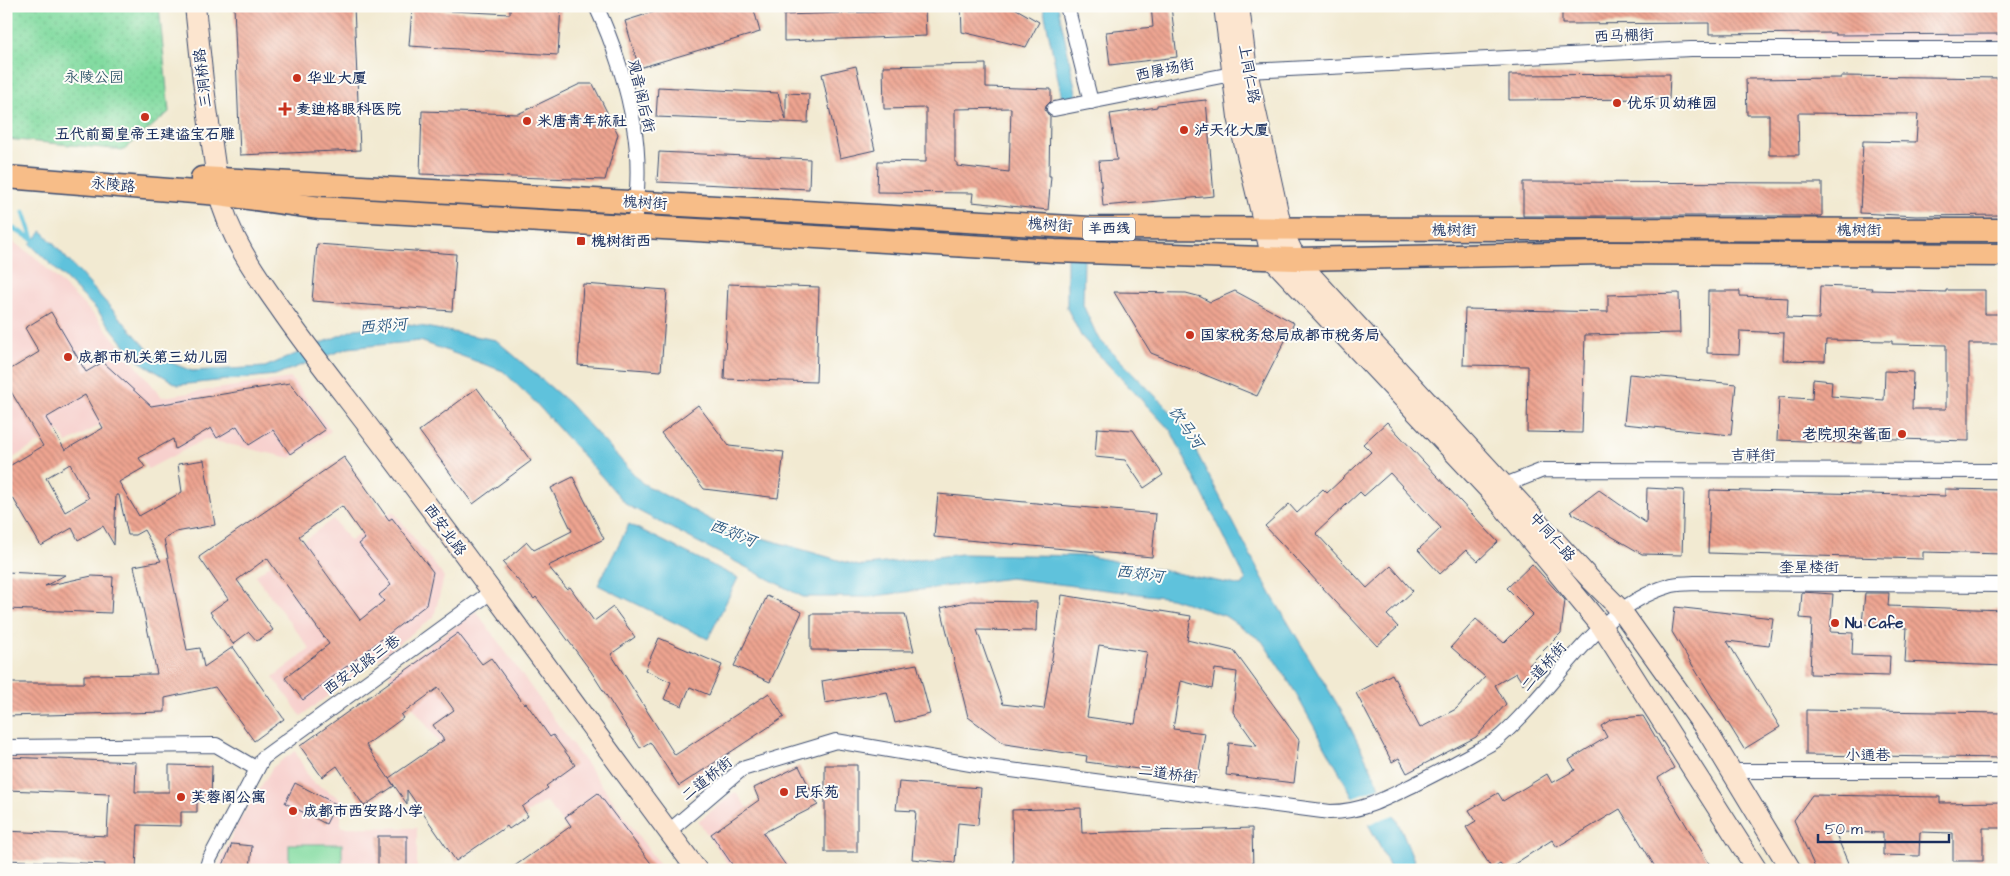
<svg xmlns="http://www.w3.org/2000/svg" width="2010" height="876" font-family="'Architects Daughter','LXGW WenKai TC',sans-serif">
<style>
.built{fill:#f7d0cd}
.grass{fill:url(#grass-dots);stroke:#4e857f}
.pitch{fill:#82dba0;stroke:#4e857f}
.water{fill:#5ec2dc;stroke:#3c789d}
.pier{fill:#f2ead2}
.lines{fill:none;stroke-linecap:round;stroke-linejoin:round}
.stream{stroke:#5ec2dc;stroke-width:5}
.building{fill:url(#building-back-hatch);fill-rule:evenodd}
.street-casing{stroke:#3b4b6f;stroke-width:16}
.secondary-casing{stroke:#3b4b6f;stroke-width:22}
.primary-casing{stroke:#3b4b6f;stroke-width:25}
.street{stroke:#fff;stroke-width:14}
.secondary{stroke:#fce5cf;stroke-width:20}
.primary{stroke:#f7bd88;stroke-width:22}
.poi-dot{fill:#c8321e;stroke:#fdfcf7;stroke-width:2}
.labels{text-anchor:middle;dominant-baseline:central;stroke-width:4;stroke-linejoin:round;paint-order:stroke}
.shield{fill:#fdfcf7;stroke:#5f6c8c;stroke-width:1}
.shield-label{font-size:14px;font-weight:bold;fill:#1b2f5e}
.street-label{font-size:15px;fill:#1b2f5e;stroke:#fdfcf7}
.park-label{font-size:15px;fill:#355a6e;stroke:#fdfcf7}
.poi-label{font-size:15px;font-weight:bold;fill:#1b2f5e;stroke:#fdfcf7;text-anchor:start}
.water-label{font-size:16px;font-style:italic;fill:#2f5b84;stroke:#fdfcf7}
</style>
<defs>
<pattern id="grass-dots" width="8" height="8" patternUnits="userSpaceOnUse" patternTransform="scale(1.25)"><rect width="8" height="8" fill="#82dba0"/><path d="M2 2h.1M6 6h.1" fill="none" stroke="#70bc8c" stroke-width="1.8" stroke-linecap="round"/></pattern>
<pattern id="building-back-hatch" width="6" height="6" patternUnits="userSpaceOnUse" patternTransform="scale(1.25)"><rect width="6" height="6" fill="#eea490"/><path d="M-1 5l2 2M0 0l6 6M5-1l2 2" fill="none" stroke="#c08679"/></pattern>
</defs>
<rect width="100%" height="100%" fill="#fdfcf7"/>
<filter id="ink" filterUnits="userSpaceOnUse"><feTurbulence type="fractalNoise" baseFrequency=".02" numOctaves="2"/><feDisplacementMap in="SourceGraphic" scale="10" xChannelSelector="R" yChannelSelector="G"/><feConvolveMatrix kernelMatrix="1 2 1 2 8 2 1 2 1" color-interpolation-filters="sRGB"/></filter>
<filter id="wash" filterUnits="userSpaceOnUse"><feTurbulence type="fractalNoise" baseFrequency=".0096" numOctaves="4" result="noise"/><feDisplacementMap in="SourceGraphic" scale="20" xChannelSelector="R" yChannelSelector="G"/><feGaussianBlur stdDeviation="1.12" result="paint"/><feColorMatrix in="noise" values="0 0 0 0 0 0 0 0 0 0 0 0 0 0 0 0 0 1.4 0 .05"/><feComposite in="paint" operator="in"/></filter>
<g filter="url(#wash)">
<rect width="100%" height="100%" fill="#f2ead2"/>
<g class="built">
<path d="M1823 6H2004V40L1825 42Z"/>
<path d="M6 237 35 257 96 317 162 397 291 378 331 431 291 458 205 439 148 469 117 416 67 443 59 431 6 462Z"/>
<path d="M393 511 444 577 434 617 301 716 273 677 310 649 255 576 333 519 350 541Z"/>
<path d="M476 611 663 870H597L546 801 503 828 389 675Z"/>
<path d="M295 751 311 781 341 799V827L417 828V870H216L238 823 273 767Z"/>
<path d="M736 792 791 870H732L698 821Z"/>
</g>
<path class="grass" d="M6 6H159L169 112 124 150 6 139Z"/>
<rect class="pitch" x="289" y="844" width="53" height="26"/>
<g class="water">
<path d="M1043 6H1058L1078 102 1063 103Z"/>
<path d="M42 231 154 356 192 371 265 367 355 329 403 323 496 340 569 403 642 483 724 527 859 566 962 554 1089 556 1242 586 1246 580 1171 431 1081 336 1067 308V256H1084L1083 305 1098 338 1180 421 1272 596 1345 717 1402 831 1418 870H1391L1378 842 1291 685 1262 641 1225 616 1171 598 1010 578 868 597H803L627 505 535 402 503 371 420 341 348 348 275 375 178 385 137 360 96 309 30 244Z"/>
<path d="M629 524 738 578 708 639 598 585Z"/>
</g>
<path class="pier" d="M1382 786 1396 814 1366 825 1351 798Z"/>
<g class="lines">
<g class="stream">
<path d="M24 212 33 239"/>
<path d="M6 225 33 239 38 245"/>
</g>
</g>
<g id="blocks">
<g class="building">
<path d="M234 6H354L360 150 240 155Z"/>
<path d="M510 6H561L558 55 409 46 412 9 510 14Z"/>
<path d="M672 6H753L760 32 639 68 625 21Z"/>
<path d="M903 6H925L926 36 814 40V38L813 40 784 41V15L903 11Z"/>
<path d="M961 6H1011L1039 22 1026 47 962 32Z"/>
<path d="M1151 6H1171L1177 57 1110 65 1106 32 1153 27Z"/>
<path d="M1562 6H2001V34L1835 35V33L1709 34V23L1562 24Z"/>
<path d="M986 64V87L1051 89V101L1046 106 1045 110 1050 117 1049 176H1051L1048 210 972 202 973 193 877 192 878 161 926 162V108L884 109 883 66ZM1011 108 1009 172 957 166V162H955V109Z"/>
<path d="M856 66 875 150 840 158 822 74Z"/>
<path d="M1670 74 1669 99 1509 100V75Z"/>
<path d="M1841 76 2004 78V215L1916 216 1860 213 1863 141 1916 142 1918 114 1798 113 1799 155H1769V115H1747L1746 79 1841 78Z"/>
<path d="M580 84H593L618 134 605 180 420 174 422 111 518 114Z"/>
<path d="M658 87 778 93 786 120V93L809 94 808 123 656 117Z"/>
<path d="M1206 100 1214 196 1103 206 1099 161 1117 160 1110 114 1157 107V105Z"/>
<path d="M659 152 810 159 809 189 657 182Z"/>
<path d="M1523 182 1822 183V216H1523Z"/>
<path d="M317 244 456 254 452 311 312 301Z"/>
<path d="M583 284 667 290 661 371 578 365Z"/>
<path d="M728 284 819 287 816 382 724 379Z"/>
<path d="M1820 286 1872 288 1871 290 1946 292V290H1985V314H2004V344H1969V441L1862 438V443L1777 440 1779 397 1812 399 1813 379 1832 381 1831 396 1884 400 1885 371 1913 372 1912 409H1946V345L1892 344V341L1826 340 1825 361 1783 360 1784 333 1740 331 1739 354 1707 353 1708 291H1740V296L1788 298 1787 318 1819 319Z"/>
<path d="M1235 291 1294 323 1257 396 1151 353 1114 292 1186 293 1201 297 1210 302Z"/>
<path d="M1679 293 1680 333 1585 335 1582 433 1527 432 1528 366 1463 365 1465 309 1608 312V295Z"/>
<path d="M51 312 86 372 103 362 151 406 290 383 325 430 290 454 273 430 249 445 237 426 217 438 211 428 175 449 173 439 139 458 145 467 119 482 139 516 182 492 178 464 204 460 215 525 176 532 164 539 187 650 200 648 204 667 233 647 284 719 254 741 215 687 165 698V712L6 716V683H84V675L157 674 134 566 161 561 144 530 135 535H128L119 495H116L114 545 103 526 78 540 72 528 41 546 13 498 6 502V468L43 446 6 383V372L39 352 25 328ZM85 395 103 428 65 450 46 418ZM70 464 89 498 65 512 46 478Z"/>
<path d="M1629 374 1736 384 1731 435 1624 424Z"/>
<path d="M477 388 531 461 473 504 419 431Z"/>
<path d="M698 405 729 446 784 452 778 498 704 489 661 433Z"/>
<path d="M1387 422 1498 542 1478 561 1466 550 1440 574 1418 550 1441 528 1390 473 1364 496 1360 492 1316 533 1367 588 1391 566 1413 591 1387 615 1398 627 1377 646 1265 526 1289 504 1297 513 1323 489 1327 493 1371 452 1363 444Z"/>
<path d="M1097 428 1133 430 1163 475 1144 488 1125 460 1095 457Z"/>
<path d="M344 457 389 520 392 518 433 572 426 605 303 700 285 678 329 644 267 558 237 580 273 630 257 641 249 632 233 644 210 612 228 599 199 557ZM342 506 365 539 359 544 391 585 379 595 384 601 360 620 299 536Z"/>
<path d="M573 477 604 539 548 566 567 589 570 587 594 621 613 607 635 637 611 654 675 755 769 693 784 717 679 786 650 742 640 748 590 670 536 597 534 599 503 563 527 542 534 550 572 531 551 488Z"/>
<path d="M1647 488 1684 490 1682 555 1642 554 1570 512 1599 490 1646 523Z"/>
<path d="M1945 489 2004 490V554L1923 552V559L1708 553 1710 490 1945 496Z"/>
<path d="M938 494 1156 514 1152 557 934 537Z"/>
<path d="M1532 564 1565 600 1561 633 1529 665 1535 671 1523 684 1516 673 1495 685 1506 704 1476 737 1407 773 1399 758 1392 762 1356 693 1392 674 1420 728 1456 709 1485 677 1451 647 1476 619 1504 643 1533 614 1507 588Z"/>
<path d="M6 572 65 575 45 586 92 576 113 577 111 613 6 609Z"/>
<path d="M1802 592 1833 594 1830 632 1853 633 1852 655 1890 656 1889 676 1810 674 1812 619 1800 618Z"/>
<path d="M1865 593H1889L1888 606 2004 610V666L1905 662 1907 628 1862 624Z"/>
<path d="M1062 595 1191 616 1187 640 1234 651 1299 740 1294 783 1226 775 1229 743 1257 746 1233 712 1237 672 1215 669 1212 689 1181 681 1173 729 1205 733 1198 777 1086 762 1087 756 1005 744 968 717 941 608 970 601 1037 602 1036 631 977 630 1003 704 1044 709ZM1099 645 1147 652 1135 724 1087 717Z"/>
<path d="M767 596 802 612 770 682 734 666Z"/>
<path d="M1675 607 1773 618 1769 646 1727 641 1780 727 1744 749 1672 632Z"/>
<path d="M811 614H905L914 651 811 650Z"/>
<path d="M458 633 482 664 491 658 524 704 526 703 550 737 553 735 575 765 546 786 548 788 522 807 528 816 509 829 507 826 456 861 407 790V804L389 778 444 740 433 725 454 710 438 688 401 715 403 718 366 745 394 786 364 806 337 766 322 777 300 746Z"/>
<path d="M659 638 722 665 709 695 690 687 682 706 664 699 671 682 645 670Z"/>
<path d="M917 664 930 714 895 723 887 692 825 703 822 681Z"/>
<path d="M1806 710 2004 713V758L1806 755Z"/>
<path d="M1643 716 1674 768 1658 778 1713 870H1657L1620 809 1557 847 1552 840 1505 870 1500 864 1492 869 1466 827 1476 821 1469 810 1498 793 1503 801 1547 774 1552 783 1575 770 1569 760 1607 737 1601 726 1612 719Z"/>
<path d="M6 757 136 762 135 792H169V765L212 766 211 801H197V812H181V826L138 825 136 870H105V864L6 860V831L107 836 109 794 6 790Z"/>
<rect x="825" y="765" width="32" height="87"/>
<path d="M799 766 818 805 763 833 789 870H736L711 834 759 800 754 788Z"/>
<path d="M899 782 981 788 978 825 958 823 955 863 912 859 916 811 896 810Z"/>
<path d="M295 783 336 804 326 824 285 803Z"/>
<path d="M598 793 656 870H509L571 826 565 817Z"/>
<path d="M1812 795 1940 797V803L2004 802V828H1983V861H1953V833L1920 832 1919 856 1883 855V833L1835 832 1851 870H1816L1794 820Z"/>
<path d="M1081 808 1082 833 1252 828 1253 870H1013L1012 810Z"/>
<rect x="378" y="836" width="29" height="34"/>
<path d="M232 844 252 846 250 870H221Z"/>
</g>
</g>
</g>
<g filter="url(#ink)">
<use href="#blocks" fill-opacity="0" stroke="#3b4b6f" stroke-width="1"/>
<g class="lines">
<defs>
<g id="street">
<path d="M596 6C613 42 628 87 634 127 640 160 637 193 635 226"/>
<path d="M1067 6 1091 102"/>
<path d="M1054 109 1247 71 1691 49H2004"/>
<path d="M1505 485 1543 470 2004 471"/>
<path d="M6 747 216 745 257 769"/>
<path d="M1733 771H2004"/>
<path d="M668 832 742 769 836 741 988 767 1330 812C1362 812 1387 798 1415 784 1437 773 1458 762 1479 750 1486 746 1495 742 1501 736 1556 688 1596 607 1669 586 1677 583 1687 584 1695 583L2004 585"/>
<path d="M206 870 209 860 263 758 491 592"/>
</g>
<g id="secondary">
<path d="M195 6 203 81 219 194C229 236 254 272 279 307 312 355 349 400 384 447 490 587 592 729 697 870"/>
<path d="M1224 6 1238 117 1272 259 1490 491 1602 627 1757 870"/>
<path d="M1239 6 1247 71 1282 230 1296 259 1592 581 1620 609 1707 731 1791 870"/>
</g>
<g id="primary">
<path d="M6 177 219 194 320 208 1055 251 1296 259 1603 253 2004 255"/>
<path d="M202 178 1090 228 2004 230"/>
</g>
</defs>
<use href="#street" class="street-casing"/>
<use href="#secondary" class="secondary-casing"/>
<use href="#primary" class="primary-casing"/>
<use href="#street" class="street"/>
<use href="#secondary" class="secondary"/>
<use href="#primary" class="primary"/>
</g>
</g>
<g class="poi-dot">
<circle cx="297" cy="78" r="5"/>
<circle cx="1617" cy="103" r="5"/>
<path d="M282.5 101.5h5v5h5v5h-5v5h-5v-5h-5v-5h5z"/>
<circle cx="145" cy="117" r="5"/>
<circle cx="527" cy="121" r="5"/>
<circle cx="1184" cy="130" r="5"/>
<rect x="576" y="236" width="10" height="10" rx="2.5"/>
<circle cx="1190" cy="335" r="5"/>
<circle cx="68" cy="357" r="5"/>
<circle cx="1902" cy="434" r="5"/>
<circle cx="1835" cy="623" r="5"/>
<circle cx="784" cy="792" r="5"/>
<circle cx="181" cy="797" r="5"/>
<circle cx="293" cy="811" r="5"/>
</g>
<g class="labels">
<rect class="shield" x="1083" y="217.5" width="52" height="23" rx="4"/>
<g class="shield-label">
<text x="1109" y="229">羊西线</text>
</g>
<g class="street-label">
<text transform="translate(1624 36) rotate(-3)">西马棚街</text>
<text transform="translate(1165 70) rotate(-12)">西屠场街</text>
<text transform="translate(1249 74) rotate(80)">上同仁路</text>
<text transform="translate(203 78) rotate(-97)">三洞桥路</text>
<text transform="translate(641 96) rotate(77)">观音阁后街</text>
<text transform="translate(113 185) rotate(5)">永陵路</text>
<text transform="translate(645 203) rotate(3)">槐树街</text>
<text transform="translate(1050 225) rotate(4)">槐树街</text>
<text x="1454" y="230">槐树街</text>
<text x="1859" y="230">槐树街</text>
<text x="1753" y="455">吉祥街</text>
<text transform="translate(445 530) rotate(54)">西安北路</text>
<text transform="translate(1552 537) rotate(48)">中同仁路</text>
<text x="1809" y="567">奎星楼街</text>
<text transform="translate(362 665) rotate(-36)">西安北路三巷</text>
<text transform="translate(1544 667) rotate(-49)">二道桥街</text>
<text x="1868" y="755">小通巷</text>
<text transform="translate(1168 774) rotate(7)">二道桥街</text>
<text transform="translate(707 779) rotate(-39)">二道桥街</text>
</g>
<g class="park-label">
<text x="94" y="77">永陵公园</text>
</g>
<g class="poi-label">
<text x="307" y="78">华业大厦</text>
<text x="1627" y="103">优乐贝幼稚园</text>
<text x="296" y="109">麦迪格眼科医院</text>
<text x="537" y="121">米唐青年旅社</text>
<text x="1194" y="130">泸天化大厦</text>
<text x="145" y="134" text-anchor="middle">五代前蜀皇帝王建谥宝石雕</text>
<text x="591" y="241">槐树街西</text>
<text x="1200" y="335">国家税务总局成都市税务局</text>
<text x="78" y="357">成都市机关第三幼儿园</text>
<text x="1892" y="434" text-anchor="end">老院坝杂酱面</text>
<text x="1845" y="623">Nu Cafe</text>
<text x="794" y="792">民乐苑</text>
<text x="191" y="797">芙蓉阁公寓</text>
<text x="303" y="811">成都市西安路小学</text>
</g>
<g class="water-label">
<text transform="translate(383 326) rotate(-5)">西郊河</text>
<text transform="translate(1186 427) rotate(55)">饮马河</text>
<text transform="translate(733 533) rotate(22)">西郊河</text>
<text transform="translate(1140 574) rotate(7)">西郊河</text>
</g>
</g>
<rect width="2010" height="876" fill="none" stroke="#fdfcf7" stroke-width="25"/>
<path d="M1818 834v8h131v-8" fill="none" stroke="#1b2f5e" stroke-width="2.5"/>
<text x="1825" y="834" font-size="15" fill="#1b2f5e" stroke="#fdfcf7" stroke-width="4" paint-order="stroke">50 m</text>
</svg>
